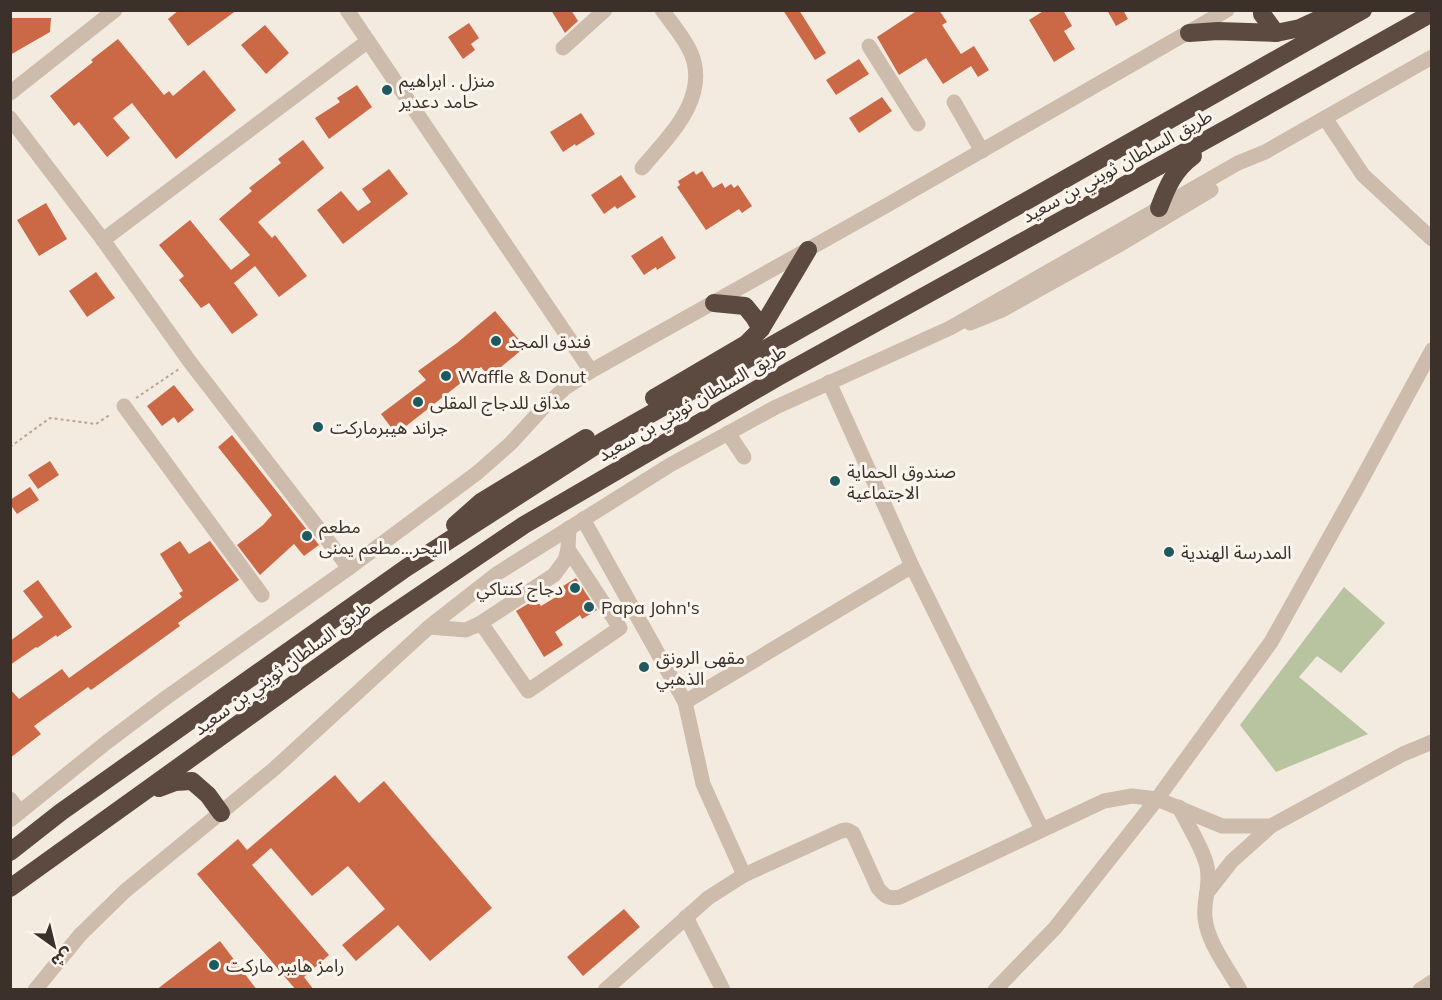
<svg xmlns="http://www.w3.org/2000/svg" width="1442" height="1000" font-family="Mulish,'Noto Sans Arabic',sans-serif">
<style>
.green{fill:#b7c49f}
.building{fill:#cb6947}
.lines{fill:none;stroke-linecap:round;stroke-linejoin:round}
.path{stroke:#b9a595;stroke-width:2;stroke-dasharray:3 3;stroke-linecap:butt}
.minor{stroke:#cdbbab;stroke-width:15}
.highway{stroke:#5c4a41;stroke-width:18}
.poi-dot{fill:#1d595f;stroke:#fbf5ed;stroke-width:2}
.labels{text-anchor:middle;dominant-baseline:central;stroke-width:6;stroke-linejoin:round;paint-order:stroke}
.poi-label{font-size:18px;fill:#3b302a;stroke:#fbf5ed;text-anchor:start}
.street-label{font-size:18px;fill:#3b302a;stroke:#fbf5ed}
</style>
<rect width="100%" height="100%" fill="#f4ebe0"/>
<path class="green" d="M1344 587 1385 623 1341 673 1317 656 1299 677 1368 734 1276 772 1240 725Z"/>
<g class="building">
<path d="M179 10H237L188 46 168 19Z"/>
<path d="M551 10H571L578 21 565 33Z"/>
<path d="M783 10H799L826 53 815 60Z"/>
<path d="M918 10H939L947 22 942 25 961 54 974 46 989 70 978 77 971 66 943 84 926 58 899 75 877 37Z"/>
<path d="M1045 10H1063L1072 26 1064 31 1075 49 1054 62 1029 20Z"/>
<path d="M1107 10H1123L1128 19 1116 26Z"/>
<path d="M10 18H51L50 32 10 55Z"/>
<path d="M469 23 479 38 471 44 475 50 463 59 448 37Z"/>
<path d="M265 25 289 53 266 74 241 45Z"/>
<path d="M118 39 164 95 169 91 173 96 204 70 236 110 176 159 132 103 113 118 130 138 107 157 79 122 74 126 50 96 93 62 91 60Z"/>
<path d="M859 59 869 74 836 95 826 80Z"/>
<path d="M357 85 372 107 329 139 315 118 340 102 337 98Z"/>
<path d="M882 97 892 111 859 133 849 118Z"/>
<path d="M581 113 595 134 576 146 575 144 563 152 550 132Z"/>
<path d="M303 140 324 168 258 222 272 238 275 235 307 276 279 297 255 266 234 283 258 315 232 334 209 303 201 308 179 280 184 276 159 245 190 220 231 270 250 255 219 219 252 191 249 188 281 163 278 159Z"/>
<path d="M389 169 408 194 343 244 317 210 341 191 358 211 371 202 362 189Z"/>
<path d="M694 171 696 175 702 171 713 188 722 183 725 188 731 184 734 188 738 185 752 206 742 213 739 209 706 230 677 187 680 185 678 181Z"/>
<path d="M621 175 636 197 617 209 615 206 604 214 591 195Z"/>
<path d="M46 203 67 239 39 256 17 220Z"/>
<path d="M662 236 676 258 657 270 656 267 644 275 631 256Z"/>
<path d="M96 272 115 298 87 317 69 291Z"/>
<path d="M495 311 525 347 489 377 481 367 396 434 381 414 426 380 418 371 457 343Z"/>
<path d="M174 385 194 410 178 423 174 417 162 426 147 406Z"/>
<path d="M232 435 319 545 304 556 294 544 260 575 237 545 263 525 272 515 218 447Z"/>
<path d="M50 461 59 475 38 489 28 475Z"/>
<path d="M30 487 39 500 17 514 10 504V500Z"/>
<path d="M180 541 189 554 210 541 239 580 178 623 180 626 91 690 88 687 34 726 41 734 10 758V689L19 699 62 669 69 678 182 597 179 593 183 591 160 554Z"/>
<path d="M576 578 597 610 582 619 580 615 555 632 563 645 544 657 516 611 536 599 541 606 566 591 563 586Z"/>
<path d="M38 580 72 627 57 637 56 635 37 648 36 647 10 665V641L43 617 23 591Z"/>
<path d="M335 775 359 803 384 781 492 908 430 961 398 925 356 961 342 945 385 909 348 866 312 896 271 848 252 865 329 955 304 977 314 990H296L197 874 238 839 247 850Z"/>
<path d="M624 909 640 927 583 976 567 957Z"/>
<path d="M220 941 257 990H156Z"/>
</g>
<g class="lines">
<g class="path">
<path d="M136 398 179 369"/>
<path d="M10 447 50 418 96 424 111 414"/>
</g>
<g class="minor">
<path d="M347 10 591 371"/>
<path d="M869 46 918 124"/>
<path d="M563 48 605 10"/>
<path d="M10 93 115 10"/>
<path d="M954 102 982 151"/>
<path d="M10 118 103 240 190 362 349 568"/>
<path d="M1325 118 1363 175 1432 239"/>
<path d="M642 168C668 137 710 98 691 53 684 37 672 24 662 10"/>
<path d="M103 240 368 41"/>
<path d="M970 323 1002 310 1117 246 1211 190"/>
<path d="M829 382 912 566 1042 829"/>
<path d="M124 406 262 595"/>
<path d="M728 433 744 457"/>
<path d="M583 519 685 702 703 784 744 875"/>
<path d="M476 626 554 575 565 560 568 549"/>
<path d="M429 627 466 630 481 623 528 691 620 628 568 549 569 528"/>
<path d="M685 702 912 566"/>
<path d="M10 799 20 812"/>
<path d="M1179 807C1187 824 1204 850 1207 867 1211 884 1203 901 1205 918 1208 944 1228 968 1240 990"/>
<path d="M10 820 107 742 167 697 349 568 477 473 511 443 543 408 565 388 591 371 889 204 1227 10"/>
<path d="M1207 893 1232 861 1271 826"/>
<path d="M686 917 723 990"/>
<path d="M35 990 80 935 125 891 274 769 429 627 498 573 670 465 776 407 950 328 1238 163 1265 152 1432 57"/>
<path d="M605 990 708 898 744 875 841 831 847 830 853 833 878 888C885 897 889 899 900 897L1104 801 1132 796 1157 799 1222 826H1271L1403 754 1432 742"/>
<path d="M995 990 1055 928 1157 799 1271 642 1357 488 1432 350"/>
<path d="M1420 990 1432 982"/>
</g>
<g class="highway">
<path d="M1262 10V14L1276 33"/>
<path d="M1189 33 1218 31 1276 33 1300 28 1339 10"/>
<path d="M1159 208C1167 187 1174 170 1193 156"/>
<path d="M714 303 745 306 754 317 761 329"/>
<path d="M654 398 746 344 761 329 808 250"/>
<path d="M455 525 481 502 586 438"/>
<path d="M159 788 175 782 192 781 208 795 221 813"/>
<path d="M10 852 61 812 406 568 603 441 1363 10"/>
<path d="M10 888 382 621 524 525 778 377 1235 124 1432 13"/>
</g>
</g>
<g class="poi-dot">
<circle cx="387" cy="90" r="6"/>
<circle cx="496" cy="341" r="6"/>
<circle cx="446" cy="376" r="6"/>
<circle cx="418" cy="402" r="6"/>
<circle cx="318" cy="427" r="6"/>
<circle cx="835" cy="481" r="6"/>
<circle cx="307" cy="536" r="6"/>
<circle cx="1169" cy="552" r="6"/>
<circle cx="575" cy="588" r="6"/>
<circle cx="589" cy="607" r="6"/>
<circle cx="644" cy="667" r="6"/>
<circle cx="214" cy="965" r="6"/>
</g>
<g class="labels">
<g class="poi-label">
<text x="399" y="80">منزل . ابراهيم<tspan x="399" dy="21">حامد دعدير</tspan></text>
<text x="508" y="341">فندق المجد</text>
<text x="458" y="376">Waffle &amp; Donut</text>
<text x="430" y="402">مذاق للدجاج المقلى</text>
<text x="330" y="427">جراند ه‍يبرماركت</text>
<text x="847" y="471">صندوق الحماية<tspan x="847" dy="21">الاجتماعية</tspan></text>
<text x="319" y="526">مطعم<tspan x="319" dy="21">اليحر...مطعم يمنى</tspan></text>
<text x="1181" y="552">المدرسة الهندية</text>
<text x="563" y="588" text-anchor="end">دجاج كنتاكي</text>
<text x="601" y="607">Papa John's</text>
<text x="656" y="657">مقهى الرونق<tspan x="656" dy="21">الذهبي</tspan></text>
<text x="226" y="965">رامز هايبر ماركت</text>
</g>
<g class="street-label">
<text transform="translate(1117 166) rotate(-29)">طريق السلطان ثويني بن سعيد</text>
<text transform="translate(692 403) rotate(-30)">طريق السلطان ثويني بن سعيد</text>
<text transform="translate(282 668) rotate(-36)">طريق السلطان ثويني بن سعيد</text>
</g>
</g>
<rect width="1442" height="1000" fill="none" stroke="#3b302a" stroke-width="24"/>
<g transform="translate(54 946) rotate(146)" stroke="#fbf5ed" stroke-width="4.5" paint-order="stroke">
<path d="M0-4.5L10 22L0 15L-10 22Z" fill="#3b302a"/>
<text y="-9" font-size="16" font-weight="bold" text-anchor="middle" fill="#3b302a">ش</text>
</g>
</svg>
